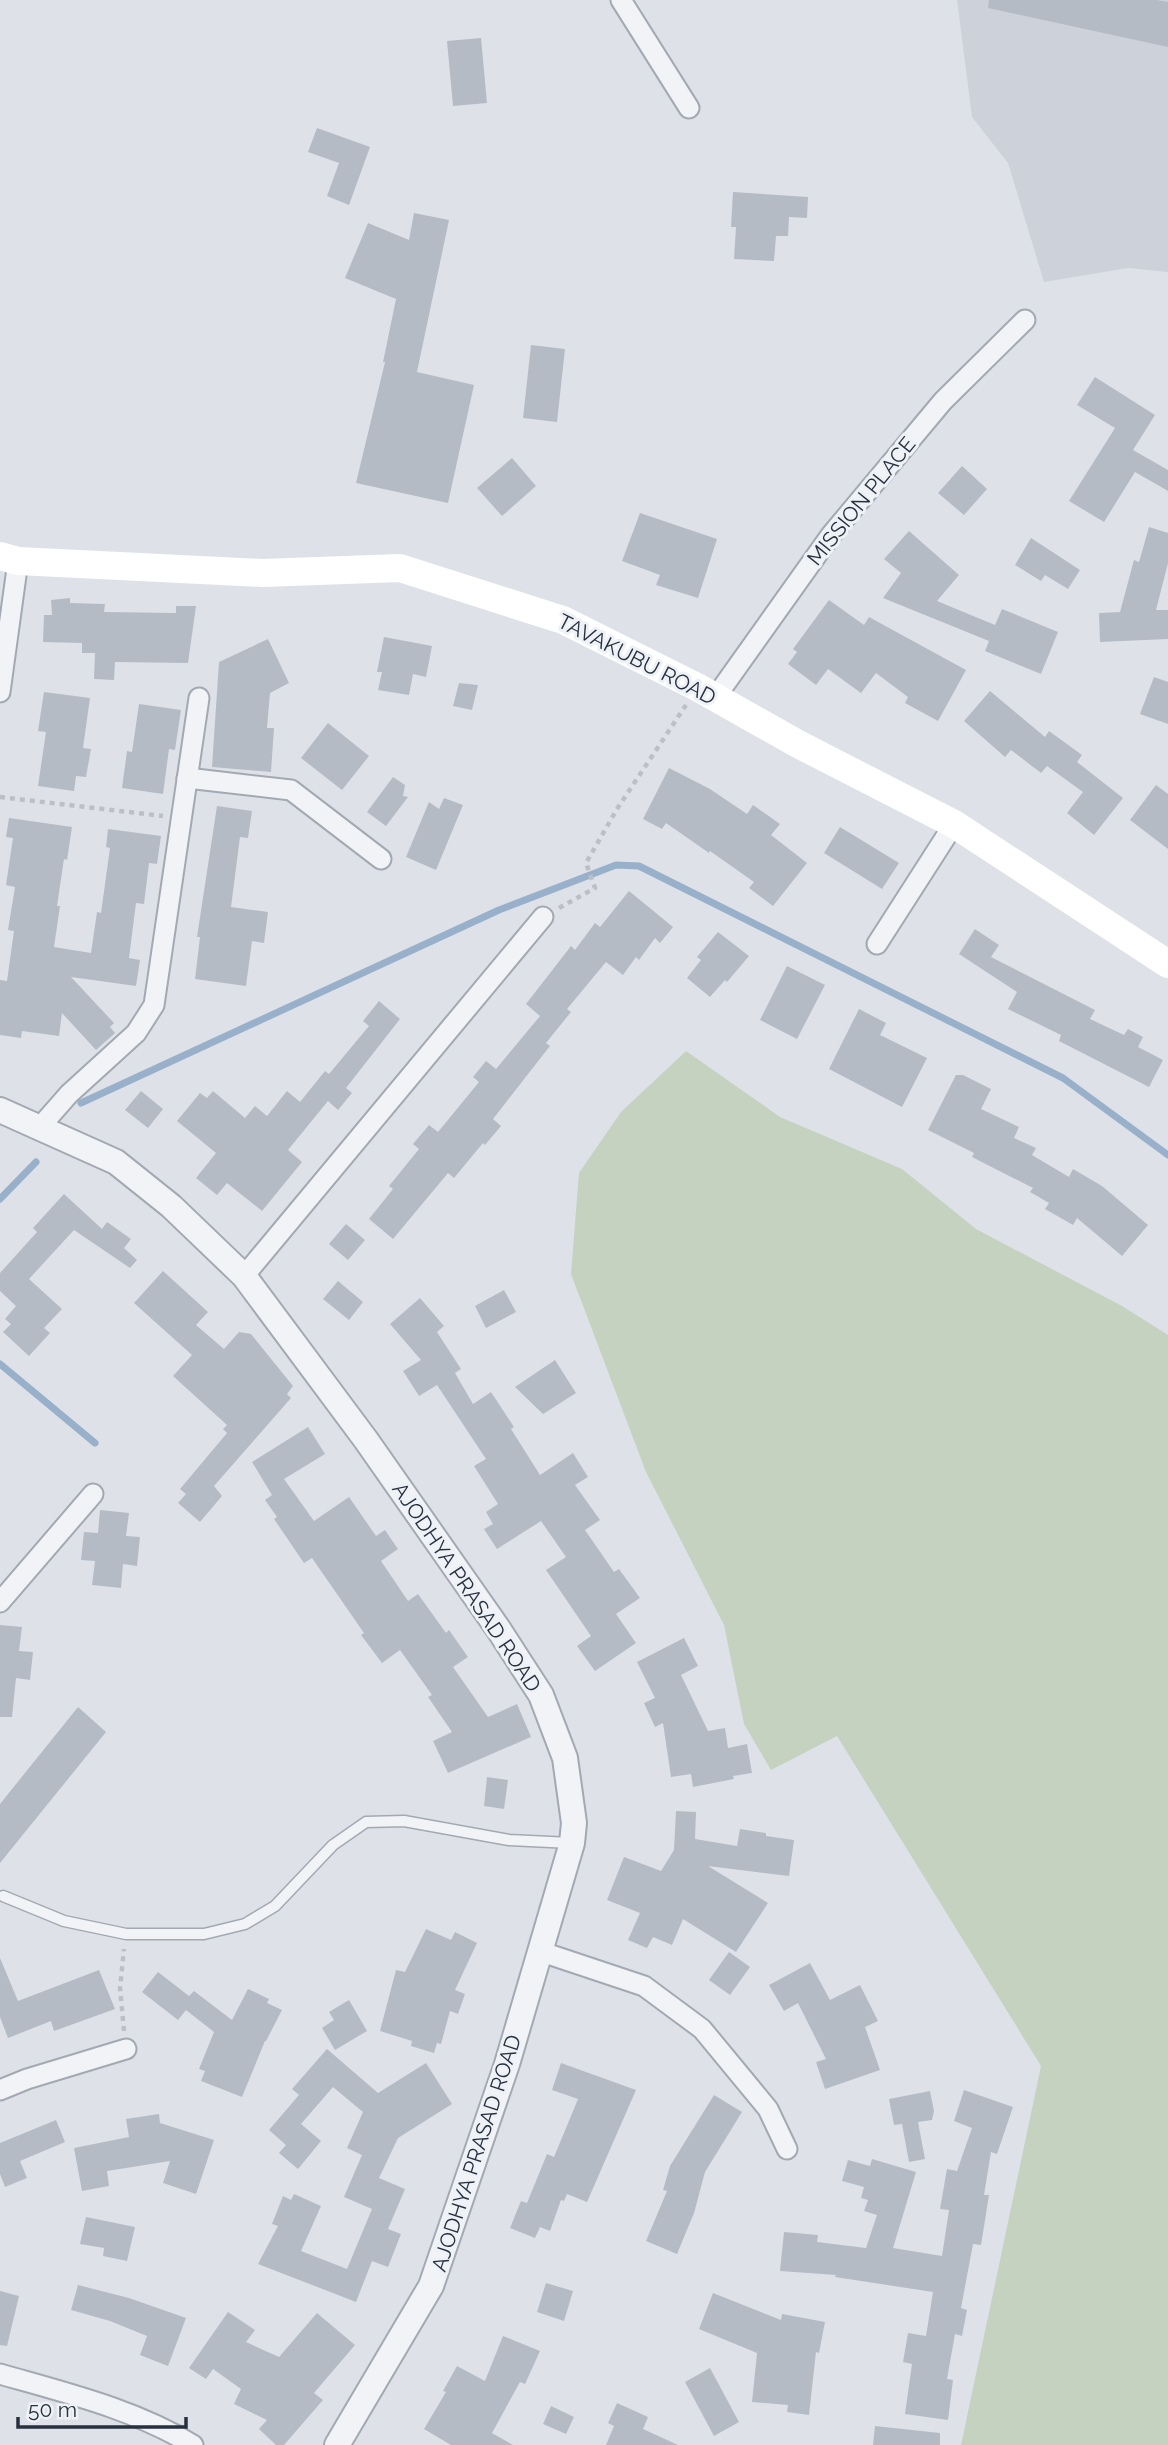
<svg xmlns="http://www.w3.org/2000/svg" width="1168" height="2445" font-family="Raleway,sans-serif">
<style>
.built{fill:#ccd1da}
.green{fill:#c4d2bf}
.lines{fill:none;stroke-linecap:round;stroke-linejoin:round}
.stream{stroke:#98b0c9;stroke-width:7}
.building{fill:#b5bbc5}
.service-casing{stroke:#a3a9b2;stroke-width:13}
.minor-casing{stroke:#a3a9b2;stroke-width:23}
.tertiary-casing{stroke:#a3a9b2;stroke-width:28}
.path{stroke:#bcc0c6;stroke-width:4.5;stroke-dasharray:5 5;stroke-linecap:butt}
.service{stroke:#f1f3f6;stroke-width:10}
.minor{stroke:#f1f3f6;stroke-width:19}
.tertiary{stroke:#f1f3f6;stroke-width:24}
.secondary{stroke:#fff;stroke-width:28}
.labels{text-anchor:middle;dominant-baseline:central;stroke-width:6;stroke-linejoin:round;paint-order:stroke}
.street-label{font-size:21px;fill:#27303f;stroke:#eef1f6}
</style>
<rect width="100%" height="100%" fill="#dee2e8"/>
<path class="built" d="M957 0H1168V272L1128 268 1044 282 1008 163 972 117Z"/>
<path class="green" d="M686 1051 780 1117 902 1169 976 1229 1122 1306 1168 1335V2445H961L1041 2066 837 1736 771 1770 744 1724 724 1625 646 1472 571 1274 579 1173 621 1112Z"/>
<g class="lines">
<g class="stream">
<path d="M81 1103 499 910 616 865 639 866 1063 1078 1168 1155"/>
<path d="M0 1199 36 1162"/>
<path d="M0 1364 95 1443"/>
</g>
</g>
<g class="building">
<path d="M989 0H1157L1168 2V47L988 8Z"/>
<path d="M481 38 487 103 453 106 447 41Z"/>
<path d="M317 128 370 147 349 205 327 196 339 163 308 152Z"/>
<path d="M733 192 808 197 807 218 789 217 788 236H776L774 261 734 259 736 227H731Z"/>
<path d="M414 213 449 220 417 372 474 385 448 503 356 483 385 362H383L396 299 345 278 368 223 409 240Z"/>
<path d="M531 345 565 349 557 422 523 418Z"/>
<path d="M1095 377 1155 415 1133 450 1168 470V491L1135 472 1104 522 1069 501 1115 428 1077 405Z"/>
<path d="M512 458 536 486 502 516 477 488Z"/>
<path d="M962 466 987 489 964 515 938 493Z"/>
<path d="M640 513 717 539 698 598 656 585 660 575 622 561Z"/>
<path d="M1149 527 1168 533V563L1156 610H1168V639L1100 642 1099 613 1120 612 1134 560 1139 562Z"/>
<path d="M909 531 959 575 937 601 995 625 1002 609 1058 632 1041 674 985 651 989 641 883 598 901 573 884 559Z"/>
<path d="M1031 538 1080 570 1068 589 1045 575 1041 581 1015 565Z"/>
<path d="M70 598V603L105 604 104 612 176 613V606H196L188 663 115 662 114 680 94 679 95 653H82V643L43 642 44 615H52L51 600Z"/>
<path d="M829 600 864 625 869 617 966 670 938 721 905 703 908 697 876 673 861 693 828 669 816 685 788 664 797 652 793 649Z"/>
<path d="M384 637 432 646 426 677 413 674 409 695 378 690 382 672H377Z"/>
<path d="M268 639 289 683 270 693 267 728H274L271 772 212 767 219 662Z"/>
<path d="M1154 677 1168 682V724L1140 714Z"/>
<path d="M459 683 478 685 472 710 453 706Z"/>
<path d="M990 691 1045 737 1049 731 1082 755 1077 762 1123 798 1094 835 1067 813 1083 792 1047 766 1041 773 1011 750 1005 757 964 721Z"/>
<path d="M44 692 90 698 83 748 91 749 86 777 76 776 74 791 38 786 46 732 38 731Z"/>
<path d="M139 704 181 710 175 750 169 749 163 794 122 788 127 751 132 752Z"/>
<path d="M328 723 369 756 342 790 301 758Z"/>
<path d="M669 768 710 789 747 814 753 805 780 824 771 835 807 863 773 906 749 888 754 882 710 851 709 853 666 823 662 829 643 819Z"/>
<path d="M393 777 405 785 403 796 408 797 386 826 367 812Z"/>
<path d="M1156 785 1168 794V849L1130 820Z"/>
<path d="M444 798 463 805 436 870 406 857 429 802 439 809Z"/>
<path d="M217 806 252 811 248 838 240 837 231 907 268 912 264 943 252 941 246 986 195 979 200 937H197Z"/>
<path d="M9 818 72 827 67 860 64 859 57 906H60L54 947 91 953 97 912 101 913 110 848 106 847 108 829 161 836 157 864 149 863 144 904 136 903 129 958 140 960 136 986 71 977 114 1023 110 1027 115 1033 96 1050 62 1013 59 1036 22 1031 21 1038 0 1035V980L7 981 14 931 8 930 15 887 6 885 13 838 6 837Z"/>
<path d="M840 827 899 863 882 889 824 853Z"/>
<path d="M629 891 673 927 660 943 655 938 639 960 636 957 623 975 606 962 567 1009 571 1012 546 1043 550 1046 493 1119 501 1126 485 1145 483 1143 454 1178 448 1173 393 1239 369 1219 393 1189 389 1186 419 1149 413 1144 429 1125 438 1132 479 1082 473 1077 486 1061 496 1069 540 1016 526 1004 571 946 575 950 595 923 600 927Z"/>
<path d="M975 929 999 945 991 957 1095 1010 1090 1019 1124 1035 1128 1029 1143 1037 1138 1047 1163 1060 1149 1087 1059 1041 1061 1035 1008 1009 1017 992 959 954Z"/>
<path d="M718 932 749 956 727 982 725 980 710 997 687 978 701 960 697 957Z"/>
<path d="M787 966 825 985 797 1039 760 1020Z"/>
<path d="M379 1001 400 1019 346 1088 352 1093 338 1110 328 1101 288 1150 302 1162 262 1211 227 1183 217 1195 196 1178 216 1153 177 1121 200 1093 207 1098 213 1091 245 1118 255 1106 267 1116 287 1091 300 1102 325 1071 329 1074 369 1026 363 1021Z"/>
<path d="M859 1009 886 1023 880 1035 927 1058 902 1107 829 1069Z"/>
<path d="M956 1075H963L991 1089 981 1109 1019 1127 1014 1138 1036 1148 1032 1155 1069 1177 1073 1169 1102 1186 1148 1225 1122 1256 1077 1218 1073 1225 1045 1209 1049 1203 1030 1192 1033 1188 972 1157 974 1153 928 1130Z"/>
<path d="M141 1091 163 1109 148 1128 125 1110Z"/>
<path d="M64 1194 102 1229 107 1222 131 1239 124 1248 137 1260 130 1268 74 1230 29 1279 62 1309 44 1328 50 1333 29 1356 3 1332 11 1324 5 1319 16 1306 0 1291V1273L37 1232 33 1228Z"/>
<path d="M346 1224 365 1240 348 1260 329 1244Z"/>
<path d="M163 1271 208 1312 196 1325 224 1349 239 1332 251 1334 293 1386 287 1394 291 1398 214 1486 222 1496 200 1522 178 1503 186 1494 180 1489 227 1433 223 1429 227 1425 173 1376 192 1355 134 1303Z"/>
<path d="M338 1281 363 1302 349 1320 323 1299Z"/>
<path d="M504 1290 516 1312 486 1328 475 1306Z"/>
<path d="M420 1298 444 1326 437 1332 461 1369 455 1373 473 1404 491 1392 514 1427 511 1429 540 1475 573 1453 588 1477 575 1485 600 1520 585 1530 614 1572 619 1569 640 1598 616 1614 636 1643 595 1671 577 1646 591 1636 546 1570 566 1557 541 1521 497 1549 484 1529 493 1524 486 1512 498 1504 474 1466 486 1459 437 1385 419 1396 403 1371 421 1360 390 1324Z"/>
<path d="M555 1360 576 1393 543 1414 515 1387Z"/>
<path d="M308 1427 325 1454 284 1479 314 1521 349 1497 376 1536 385 1530 398 1549 381 1561 408 1601 418 1594 446 1633 449 1630 468 1657 453 1667 488 1717 517 1704 531 1737 448 1773 433 1741 452 1732 428 1697 432 1695 400 1650 382 1663 361 1635 364 1633 312 1558 304 1563 274 1519 277 1517 265 1500 272 1495 252 1462Z"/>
<path d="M100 1510 129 1513 126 1536 140 1537 137 1566 123 1564 121 1588 92 1585 95 1561 81 1560 84 1532 98 1533Z"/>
<path d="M0 1625 22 1627 19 1651 33 1652 30 1680 16 1678 12 1717H0Z"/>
<path d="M684 1638 698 1666 681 1675 708 1731 725 1728 728 1748 747 1744 752 1773 733 1776 734 1779 693 1787 691 1774 671 1777 663 1723 655 1727 644 1703 655 1698 637 1662Z"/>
<path d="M78 1707 106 1732 0 1863V1804Z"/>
<path d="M487 1777 508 1780 504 1809 484 1806Z"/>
<path d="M676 1811 696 1812 695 1839 737 1846 740 1829 766 1833V1836L794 1840 789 1876 708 1866 768 1903 736 1952 683 1919 672 1945 653 1937 647 1948 628 1940 640 1913 607 1900 624 1857 661 1871 674 1850Z"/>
<path d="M426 1929 451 1940 455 1932 477 1943 455 1990 465 1994 458 2014 450 2011 441 2044 437 2043 434 2053 411 2046 412 2041 380 2031 396 1970 405 1972Z"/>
<path d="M729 1952 750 1967 730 1995 709 1980Z"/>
<path d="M0 1958 18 2001 99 1970 115 2009 54 2031 51 2021 8 2038 0 2017Z"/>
<path d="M810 1963 830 2000 860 1985 878 2021 865 2027 880 2070 825 2089 816 2062 826 2059 798 2003 784 2011 769 1985Z"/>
<path d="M158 1972 189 1996 194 1991 232 2020 248 1989 269 1999 267 2003 282 2010 266 2041H265L242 2097 201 2081 205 2071 199 2069 214 2032 186 2010 178 2020 142 1992Z"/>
<path d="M349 2000 367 2031 335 2050 322 2028 334 2020 329 2012Z"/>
<path d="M327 2049 378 2093 426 2063 452 2104 398 2138 379 2178 405 2189 388 2229 401 2234 388 2267 372 2261 356 2302 258 2264 278 2226 272 2224 283 2196 291 2200 294 2194 321 2206 301 2251 347 2269 372 2209 344 2197 362 2155 347 2148 363 2112 333 2087 301 2124 321 2141 298 2169 279 2153 286 2145 269 2130 299 2095 292 2089Z"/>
<path d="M561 2063 636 2090 587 2202 567 2194 564 2201 561 2200 550 2231 540 2227 535 2238 510 2228 521 2201 527 2203 547 2154 554 2157 578 2099 552 2090Z"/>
<path d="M964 2090 1013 2107 997 2154 991 2152 984 2195H989L981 2245 973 2244 961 2308 967 2310 962 2336 955 2334 947 2379 953 2380 948 2420 905 2414 912 2364 903 2362 908 2333 926 2336 933 2292 835 2277 836 2275 780 2271 784 2232 818 2235 817 2242 866 2248 877 2215 864 2211 868 2200 861 2198 864 2187 842 2181 848 2160 870 2166 872 2159 916 2172 893 2248 942 2256 949 2210 940 2209 947 2169 957 2171 972 2128 954 2121Z"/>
<path d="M930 2091 934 2111 932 2120 918 2122 925 2159 909 2162 902 2124 894 2125 889 2099Z"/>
<path d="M714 2095 742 2112 705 2172 694 2213 677 2254 646 2241 667 2191 663 2190 670 2166Z"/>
<path d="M159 2114 160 2123 214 2140 196 2194 163 2183 170 2161 107 2171 109 2186 82 2191 74 2148 129 2137 126 2119Z"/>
<path d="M56 2120 65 2142 20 2161 27 2178 5 2187 0 2174V2143Z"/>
<path d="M86 2217 135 2227 127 2261 103 2256 104 2248 80 2244Z"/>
<path d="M546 2283 573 2291 564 2321 537 2312Z"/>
<path d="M78 2285 129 2298 186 2318 168 2366 140 2355 147 2336 110 2321 71 2310Z"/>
<path d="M0 2291 19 2296 7 2346 0 2345Z"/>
<path d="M713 2293 781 2320 782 2314 825 2322 819 2353 816 2352 809 2415 787 2412 788 2405 752 2402 757 2353 699 2329Z"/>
<path d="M228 2312 255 2330 246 2342 279 2357 317 2313 355 2345 314 2393 323 2400 284 2445H276L259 2429 267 2420 234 2404 241 2389 213 2369 206 2379 189 2368Z"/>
<path d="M503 2336 540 2351 525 2384 520 2382 492 2433 513 2445H451L424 2429 446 2392 443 2391 457 2366 485 2381Z"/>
<path d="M710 2368 739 2422 714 2436 685 2382Z"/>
<path d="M617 2403 648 2417 643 2429 678 2445H606L614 2426 608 2423Z"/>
<path d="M551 2406 574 2417 566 2434 543 2424Z"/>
<path d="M875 2426 940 2433V2445H873Z"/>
</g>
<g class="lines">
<defs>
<path id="service" d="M3 1896 64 1921 126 1934H204L245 1924 275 1906 333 1845 366 1822 404 1821 509 1840 571 1843"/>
<g id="minor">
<path d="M621 0 689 108"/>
<path d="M0 692 18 561"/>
<path d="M715 698 831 535 943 401 1025 320"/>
<path d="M187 778 291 790 381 859"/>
<path d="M877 944 954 824"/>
<path d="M40 1127 69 1094 136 1033 154 1005 199 698"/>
<path d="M244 1276 543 917"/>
<path d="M0 1602 93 1494"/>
<path d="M539 1951 644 1986 702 2029 768 2109 787 2149"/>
<path d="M0 2090 27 2079 126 2049"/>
<path d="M0 2374C66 2393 134 2409 193 2445"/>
</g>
<path id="tertiary" d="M0 1110 116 1162 171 1206 244 1276 366 1440 499 1630 541 1695 565 1758 574 1823 572 1843 507 2064 431 2286 337 2445"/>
</defs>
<use href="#service" class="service-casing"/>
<use href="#minor" class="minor-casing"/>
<use href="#tertiary" class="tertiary-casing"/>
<g class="path">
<path d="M0 797 163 816"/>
<path d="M559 908 595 888 586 863 617 809 686 705"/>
<path d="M124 2031 120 1988 124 1949"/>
</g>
<use href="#service" class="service"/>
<use href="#minor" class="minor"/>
<use href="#tertiary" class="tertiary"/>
<path class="secondary" d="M0 556 18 561 263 573 400 568 563 620 697 687 798 744 954 824 1168 964"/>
</g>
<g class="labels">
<g class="street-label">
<text transform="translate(861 501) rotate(-51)">MISSION PLACE</text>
<text transform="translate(637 659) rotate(27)">TAVAKUBU ROAD</text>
<text transform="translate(467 1587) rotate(56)">AJODHYA PRASAD ROAD</text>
<text transform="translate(476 2153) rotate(-72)">AJODHYA PRASAD ROAD</text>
</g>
</g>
<path d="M18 2417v10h168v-10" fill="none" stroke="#27303f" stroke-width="3.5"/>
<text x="28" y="2417" font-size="21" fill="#27303f" stroke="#eef1f6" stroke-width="5" paint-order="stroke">50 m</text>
</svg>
